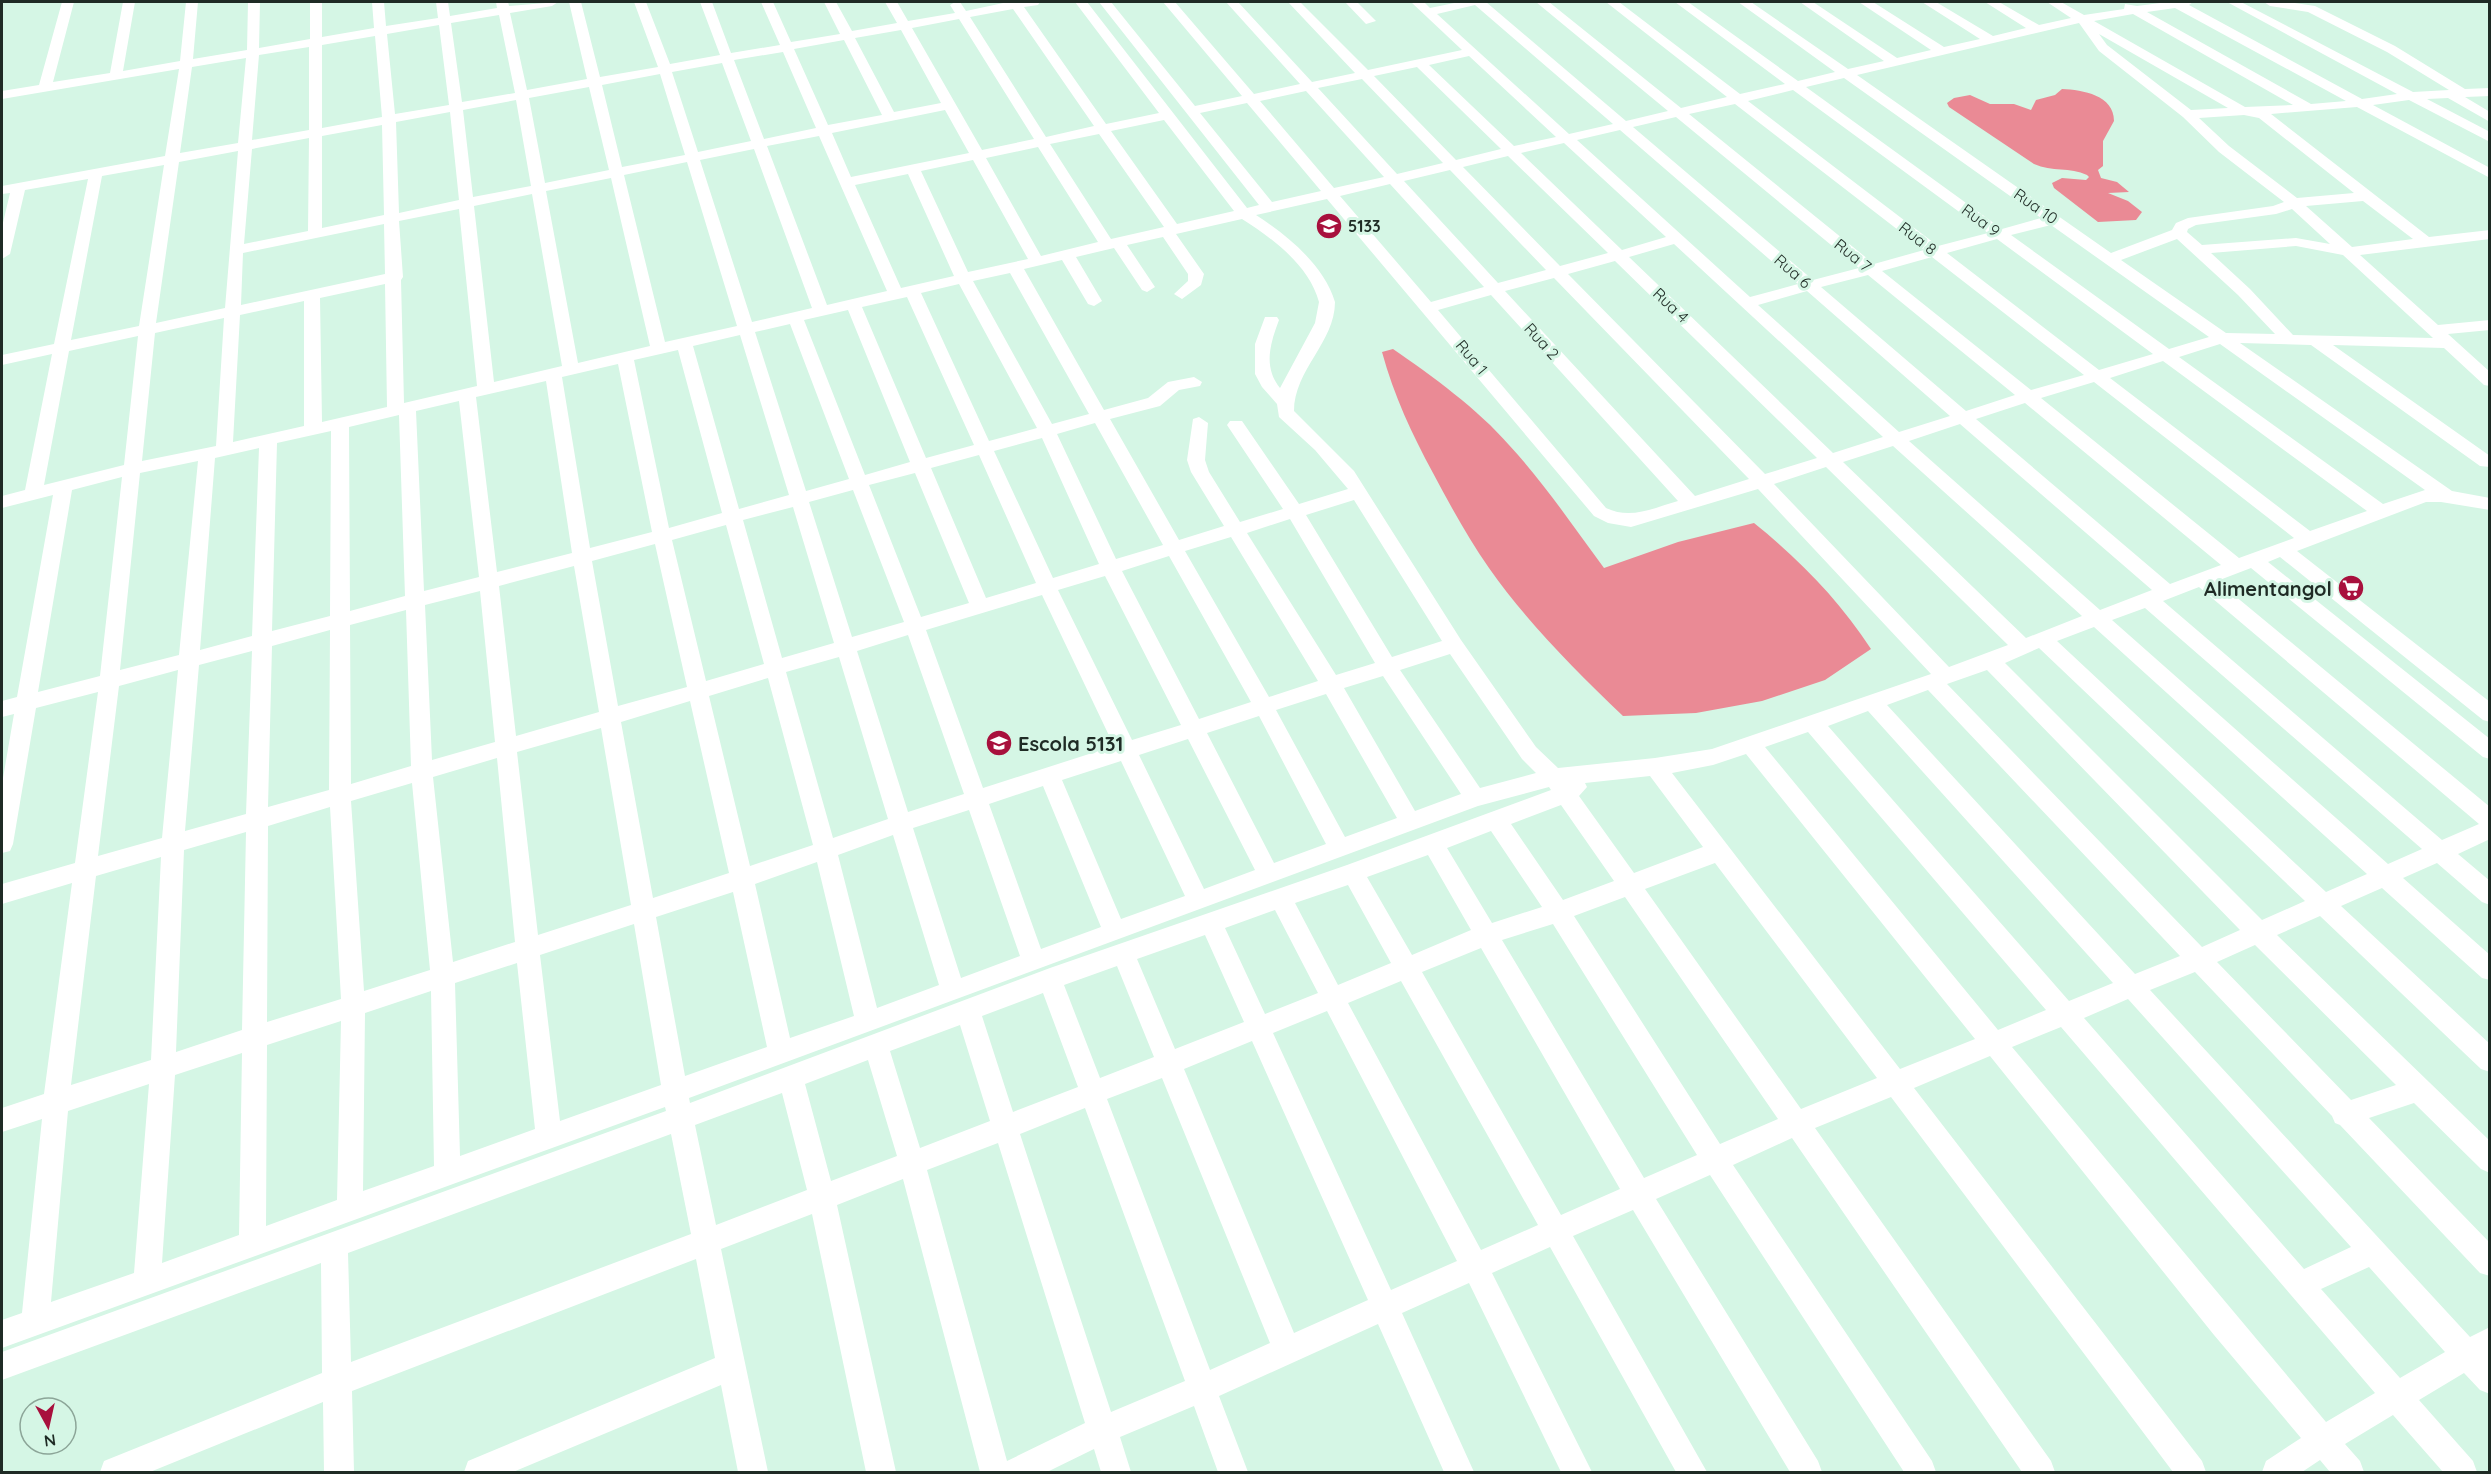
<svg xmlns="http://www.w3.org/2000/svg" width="2491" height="1474" font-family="Quicksand,sans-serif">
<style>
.water{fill:#ea8a95}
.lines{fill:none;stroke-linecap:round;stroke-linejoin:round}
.minor{fill:#fff;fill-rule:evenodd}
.labels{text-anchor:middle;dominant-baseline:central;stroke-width:6;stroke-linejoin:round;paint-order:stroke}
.far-street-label{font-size:16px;fill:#1f2b25;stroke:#d5f6e5}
.far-poi-label{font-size:16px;font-weight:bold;fill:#1f2b25;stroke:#d5f6e5;text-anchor:start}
.poi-label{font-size:20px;font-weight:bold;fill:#1f2b25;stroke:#d5f6e5;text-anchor:end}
</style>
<rect width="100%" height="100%" fill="#d5f6e5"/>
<g class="water">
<path d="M2062 89C2083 90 2114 95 2114 121L2103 141V166L2098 170 2101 178 2117 182 2129 192 2108 193 2128 201 2142 212 2136 220 2098 222 2054 188 2052 183 2062 178 2086 180 2089 177 2087 175C2070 167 2052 172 2034 164L1949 107 1947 103 1954 98 1970 95 1990 104H2014L2031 110 2036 100 2055 95Z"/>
<path d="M1393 349C1431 375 1479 410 1509 445 1544 483 1573 526 1604 568L1678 542 1754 523C1800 560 1839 600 1871 649L1825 680 1762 701 1696 713 1623 716C1575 670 1527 622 1489 568 1468 538 1450 505 1433 473 1412 434 1394 396 1382 352Z"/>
</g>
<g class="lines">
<g class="minor">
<path d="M62 2H74L53 82 110 73 123 2H135L123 71 180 61 186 2H198L193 59 247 50 248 2H260L259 48 310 39V2H322V37L374 28 372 2H384L386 26 438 18 436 2H448L450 16 497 8 496 2H508L509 6 558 2 552 6 510 13 527 90 587 79 569 2H581L600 77 658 67 634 2H646L670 64 720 55 700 2H712L731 53 780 45 761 2H773L791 42 840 34 824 2H836L852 31 897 23 885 2H897L908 21 955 13 950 5 955 2H960L966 11 1008 2H1040L1038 5 1024 7 1106 124 1159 113 1075 2H1087L1247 208 1259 205 1099 2H1111L1195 106 1242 96 1163 2H1175L1254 94 1300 84 1226 2H1238L1312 82 1355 73 1288 2H1300L1368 70 1462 50 1411 2H1424L1430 8 1459 2H1486L1626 121 1668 111 1536 2H1549L1681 108 1727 97 1606 2H1619L1740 94 1785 84 1675 2H1688L1798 81 1835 72 1738 2H1751L1848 69 1884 61 1800 2H1813L1897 58 1931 50 1859 2H1873L1944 47 1980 39 1922 2H1936L1993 36 2026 28 1985 2H1999L2039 25 2071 18 2047 2H2061L2084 15 2124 9 2125 4 2137 6 2168 2H2193L2189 5 2362 99 2397 94 2227 2H2241L2413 92 2449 90 2387 52 2308 12 2270 6 2264 2H2288L2315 6 2395 46 2465 89 2490 88V96L2465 97 2490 112V122L2448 98 2427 99 2490 132V142L2409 100 2373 105 2490 168V178L2357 107 2271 114 2429 237 2490 230V239L2360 255 2438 325 2490 320V330L2448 334 2490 372V386L2484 385 2444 348 2333 345 2490 456V467L2480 466 2311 345 2240 343 2452 491 2490 498V510L2441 502H2426L2297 551 2490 702V722L2483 720 2280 557 2268 562 2490 739V759L2483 757 2251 568 2217 581 2490 807V839L2458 854 2490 881V905L2482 902 2437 863 2403 878 2490 955V980L2482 978 2382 888 2341 906 2490 1044V1072L2481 1069 2320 916 2277 935 2490 1141V1173L2481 1169 2414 1103 2369 1118 2490 1243V1276L2480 1273 2340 1125 2335 1123 2332 1116 2195 972 2150 990 2470 1337 2490 1327V1394L2480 1390 2464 1373 2419 1400 2473 1461 2477 1472H2443L2393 1415 2345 1444 2360 1461 2364 1472H2330L2320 1460 2302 1472H2262L2266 1461 2301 1438 2214 1335 1990 1056 1914 1088 2202 1461 2206 1472H2173L1891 1097 1815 1128 2051 1461 2055 1472H2022L1792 1138 1733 1165 1932 1461 1936 1472H1904L1710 1175 1656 1199 1818 1461 1822 1472H1790L1633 1210 1573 1236 1707 1472H1676L1550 1247 1492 1273 1592 1472H1561L1469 1283 1402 1313 1474 1472H1444L1378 1324 1219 1396 1248 1472H1218L1194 1406 1120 1437 1131 1472H1101L1094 1449 1047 1472H980L903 1179 837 1205 896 1472H866L812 1214 721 1249 768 1472H738L721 1385 513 1472H464L468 1461 715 1358 696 1259 352 1391 354 1472H324L323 1402 150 1472H100L104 1461 322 1373 321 1263 2 1380V1352L666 1111 665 1107 2 1348V1320L22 1313 42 1119 2 1132V1108L44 1094 72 883 2 904V884L75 863 98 692 36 708 13 844 10 851 2 853V784L14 714 2 717V701L17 697 53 495 2 508V496L25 490 52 354 2 365V355L54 344 88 179 25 190 10 254 2 259V227L10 193 2 194V186L165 156 179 69 2 99V91L39 85ZM1475 5 1613 124 1569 134 1437 14ZM2175 8 2346 101 2311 104 2147 12ZM1013 9 1094 126 1046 137 970 17ZM2133 14 2293 105 2245 107 2094 21ZM499 15 515 93 462 102 451 23ZM959 19 1034 139 982 150 912 28ZM2079 23 2099 51 2183 117 2219 152 2284 202 2273 206 2188 218 2176 223 2172 230 2111 253 1857 75ZM439 25 449 105 395 114 387 34ZM901 30 941 103 894 112 855 38ZM2099 34 2228 108 2191 110 2107 45ZM375 36 382 117 322 128V45ZM844 40 882 115 828 125 794 49ZM309 47V130L252 140 259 55ZM783 52 816 128 764 139 734 60ZM1469 56 1556 137 1514 146 1429 65ZM246 58 238 143 180 153 192 67ZM722 63 751 141 698 152 672 72ZM1417 67 1501 149 1456 160 1374 76ZM660 74 685 155 622 167 602 85ZM1844 78 2041 218 2002 229 1806 87ZM1362 79 1443 163 1397 174 1318 88ZM589 87 609 170 545 183 529 98ZM1793 90 1988 233 1938 246 1748 101ZM1306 91 1384 177 1334 188 1260 101ZM516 100 531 186 473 197 463 110ZM1247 103 1321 191 1272 202 1200 113ZM1735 104 1924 250 1874 264 1689 114ZM945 110 969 153 851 177 832 133ZM450 112 459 200 399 213 396 122ZM2244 115 2259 118 2354 193 2297 198 2229 146 2199 118ZM1676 117 1859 268 1813 280 1633 127ZM1164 120 1234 211 1177 224 1111 131ZM382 125 384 215 322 228V136ZM1620 130 1798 284 1750 297 1577 140ZM1099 134 1164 227 1111 239 1050 144ZM819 136 887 291 827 305 767 146ZM309 138 308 231 244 244 252 149ZM1564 143 1666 237 1622 250 1521 153ZM1038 147 1098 242 1041 256 986 158ZM754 149 812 308 752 322 700 160ZM238 151 225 308 156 323 179 162ZM1508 156 1608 253 1560 266 1463 167ZM973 160 1028 259 968 272 921 171ZM687 162 737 326 665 342 624 175ZM164 165 139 326 71 340 102 176ZM1450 170 1546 270 1498 283 1404 181ZM908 174 954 276 901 288 855 185ZM611 178 650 346 578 363 546 191ZM1390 184 1484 287 1431 302 1340 196ZM532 194 562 366 494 382 474 206ZM1327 199 1594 516 1608 523 1631 527 1758 489 1931 674 1712 749 1655 758 1558 768 1536 747 1461 640 1354 471 1294 411C1294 370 1335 342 1335 302 1324 265 1287 235 1256 215ZM2363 201 2413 239 2352 247 2306 206ZM459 209 477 386 404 403 401 280 403 277 399 221ZM2292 209 2330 244 2296 238 2202 245 2187 232 2188 229 2196 225 2276 214ZM1242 219C1272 238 1309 265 1319 302L1315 323 1280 388C1263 367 1270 344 1279 320L1277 317H1265L1255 344V374L1262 387 1277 404 1279 417 1315 450 1348 489 1299 504 1242 421H1230L1227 425 1283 509 1240 522 1209 472 1205 460 1208 423 1199 417 1193 419 1187 460 1191 472 1224 526 1179 540 1110 419 1160 406 1179 390 1200 386 1202 382 1194 377 1168 382 1148 398 1104 410 1024 269 1062 260 1088 304 1094 306 1102 301 1076 257 1114 248 1142 290 1147 292 1155 287 1127 245 1163 237 1188 274V281L1174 294 1182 299 1201 285 1204 274 1176 234ZM384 224 385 274 241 305 243 253ZM2051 225 2209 337 2169 349 2011 235ZM1997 239 2153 354 2099 370 1947 253ZM2177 239 2238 295 2275 334 2226 333 2121 260ZM1674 244 1883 437 1833 453 1629 257ZM2296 246 2343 255 2433 338 2293 335 2250 289 2211 253ZM1932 257 2084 375 2031 390 1882 271ZM1615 261 1817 458 1765 474 1568 274ZM1010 273 1089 414 1052 424 973 281ZM1868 275 2015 395 1966 411 1821 287ZM1554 278 1749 479 1695 496 1505 291ZM385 284 387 407 322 422 320 298ZM959 284 1037 428 989 441 921 293ZM1807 291 1950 416 1899 432 1758 305ZM1491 295 1678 501C1653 508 1631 520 1606 508L1438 310ZM907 297 974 445 926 458 862 307ZM304 301V426L233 442 240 315ZM848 310 910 462 865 475 804 320ZM224 318 216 446 142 461 155 333ZM790 324 849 479 806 491 755 332ZM740 335 789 495 739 509 693 346ZM138 336 124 465 44 485 69 351ZM2220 344 2425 490 2383 504 2179 357ZM678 350 722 513 669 528 634 360ZM2163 361 2367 511 2310 531 2110 378ZM618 364 652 532 590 548 562 377ZM546 381 572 553 497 572 476 397ZM2094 382 2294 538 2239 558 2041 398ZM459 401 479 577 424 591 416 411ZM2025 403 2221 565 2170 584 1976 419ZM399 415 405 596 350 611 349 427ZM1095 423 1163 545 1116 559 1057 434ZM1960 424 2152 590 2100 610 1909 441ZM331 431 330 616 272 631 277 443ZM1042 438 1099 564 1053 578 994 451ZM1893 446 2082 616 2026 638 1843 462ZM259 448 252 636 200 650 215 458ZM979 455 1036 583 986 598 931 468ZM198 461 179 655 120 670 140 473ZM1826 467 2008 645 1949 667 1774 484ZM915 473 969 603 921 617 869 485ZM122 477 100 676 38 692 72 490ZM853 490 904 622 852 637 809 502ZM1354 500 1442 641 1392 657 1306 515ZM793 507 834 643 782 658 743 520ZM1290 519 1375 663 1336 675 1247 533ZM726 525 764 664 706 681 672 540ZM1231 537 1318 681 1269 697 1185 551ZM655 544 687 687 618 706 592 561ZM1169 556 1251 702 1199 719 1122 571ZM574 566 599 712 516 736 499 586ZM1105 576 1181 725 1132 740 1058 590ZM2199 587 2479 824 2442 840 2163 601ZM480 591 495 742 432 760 425 605ZM1042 595 1114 746 983 788 926 630ZM2145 608 2422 849 2388 864 2112 620ZM406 610 411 766 351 784 350 625ZM2094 627 2367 874 2326 892 2057 641ZM330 630 329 790 268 807 272 646ZM908 635 964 794 908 812 857 651ZM2039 648 2305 901 2262 920 2005 663ZM252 651 246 814 185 831 199 665ZM1450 654 1522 759 1536 773 1480 788 1400 670ZM839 657 888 819 833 838 786 672ZM178 670 162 838 98 856 119 686ZM1987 670 2240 930 2202 947 1947 684ZM1383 676 1461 794 1415 811 1344 688ZM768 678 813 845 750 866 709 696ZM1928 690 2180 956 2135 974 1887 705ZM1326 694 1397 818 1345 837 1276 710ZM690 701 729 873 653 898 621 722ZM1868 711 2113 983 2069 1001 1828 726ZM1259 716 1326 844 1274 863 1207 733ZM601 728 631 905 538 935 517 752ZM1808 732 2046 1010 1998 1030 1765 747ZM1188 739 1255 870 1204 889 1139 755ZM1746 754 1975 1039 1900 1069 1672 773 1713 765ZM497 758 515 942 453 962 433 777ZM1121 761 1185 896 1121 919 1062 780ZM1650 776 1703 847 1634 873 1579 796 1587 787 1585 783ZM412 783 430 970 364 991 351 801ZM1043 786 1101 927 1041 949 989 804ZM1549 787 1551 790 1347 865 1050 968 690 1103 689 1098 1478 806ZM1561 805 1614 881 1563 900 1511 824ZM330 807 341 999 267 1022 268 826ZM969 810 1020 956 961 978 913 828ZM1491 831 1542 907 1492 923 1447 848ZM246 832 242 1030 176 1052 184 850ZM893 835 939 985 877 1008 838 855ZM1428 855 1471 930 1412 955 1367 877ZM161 857 151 1060 71 1085 96 876ZM817 862 854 1016 790 1038 755 884ZM1715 863 1877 1078 1801 1109 1645 889ZM1348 885 1391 963 1338 985 1295 903ZM733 892 767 1047 685 1076 656 917ZM1625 897 1778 1119 1720 1144 1574 916ZM1275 910 1318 993 1265 1014 1225 928ZM634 924 661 1085 560 1121 540 955ZM1553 924 1697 1155 1644 1178 1502 940ZM1205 935 1244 1022 1175 1049 1137 959ZM2255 945 2396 1085 2351 1100 2217 962ZM1481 948 1620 1189 1561 1215 1422 972ZM517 963 535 1129 460 1156 455 983ZM1117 966 1154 1057 1100 1078 1064 985ZM1401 981 1538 1225 1481 1250 1348 1003ZM431 991 434 1166 363 1191 365 1013ZM1043 993 1078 1087 1013 1112 982 1016ZM2128 999 2351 1247 2304 1269 2084 1018ZM1327 1011 1457 1261 1391 1290 1273 1033ZM341 1021 337 1200 266 1226 267 1045ZM960 1025 990 1121 920 1148 890 1051ZM2061 1027 2375 1393 2326 1422 2012 1047ZM1252 1041 1368 1300 1294 1333 1184 1069ZM242 1053 239 1235 162 1263 175 1075ZM868 1060 897 1156 831 1181 805 1084ZM1162 1078 1270 1343 1210 1370 1107 1099ZM149 1084 134 1273 51 1302 68 1111ZM782 1093 807 1190 716 1225 695 1125ZM1085 1108 1185 1381 1111 1412 1020 1134ZM671 1134 691 1234 351 1362 348 1253ZM998 1143 1085 1423 1007 1461 927 1170ZM2369 1267 2445 1352 2400 1378 2321 1289Z"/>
<path d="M1345 2H1357L1376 21 1366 24Z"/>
</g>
</g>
<defs>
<symbol id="school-disc" viewBox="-11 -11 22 22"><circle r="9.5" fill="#a8103d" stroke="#d5f6e5"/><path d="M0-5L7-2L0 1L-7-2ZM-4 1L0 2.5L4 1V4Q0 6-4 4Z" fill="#fff"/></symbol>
<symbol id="supermarket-disc" viewBox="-11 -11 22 22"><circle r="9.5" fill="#a8103d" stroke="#d5f6e5"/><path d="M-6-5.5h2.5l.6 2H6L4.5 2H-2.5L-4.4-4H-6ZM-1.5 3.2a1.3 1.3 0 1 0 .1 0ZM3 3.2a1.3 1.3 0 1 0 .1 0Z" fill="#fff"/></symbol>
</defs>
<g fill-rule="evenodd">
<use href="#school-disc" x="1314" y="211" width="30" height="30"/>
<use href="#supermarket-disc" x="2336" y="573" width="30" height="30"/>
<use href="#school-disc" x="984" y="728" width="30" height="30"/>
</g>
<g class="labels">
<g class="far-street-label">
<text transform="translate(2036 206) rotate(35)">Rua 10</text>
<text transform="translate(1981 220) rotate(36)">Rua 9</text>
<text transform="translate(1918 238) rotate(38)">Rua 8</text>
<text transform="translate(1853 255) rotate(39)">Rua 7</text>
<text transform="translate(1793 271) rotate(41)">Rua 6</text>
<text transform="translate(1671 305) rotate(44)">Rua 4</text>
<text transform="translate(1542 341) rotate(48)">Rua 2</text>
<text transform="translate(1472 357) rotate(50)">Rua 1</text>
</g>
<g class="far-poi-label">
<text x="1348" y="226">5133</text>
</g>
<g class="poi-label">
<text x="2332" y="588">Alimentangol</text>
<text x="1018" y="743" text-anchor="start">Escola 5131</text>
</g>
</g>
<rect width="2491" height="1474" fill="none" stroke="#1f2b25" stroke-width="6"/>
<g transform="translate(48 1426) rotate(172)"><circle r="28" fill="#d5f6e5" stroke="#8ca598" stroke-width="1.5"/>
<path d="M0-4.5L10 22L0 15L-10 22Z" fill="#a8103d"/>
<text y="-9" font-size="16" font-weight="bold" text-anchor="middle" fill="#1f2b25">N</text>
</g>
</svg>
